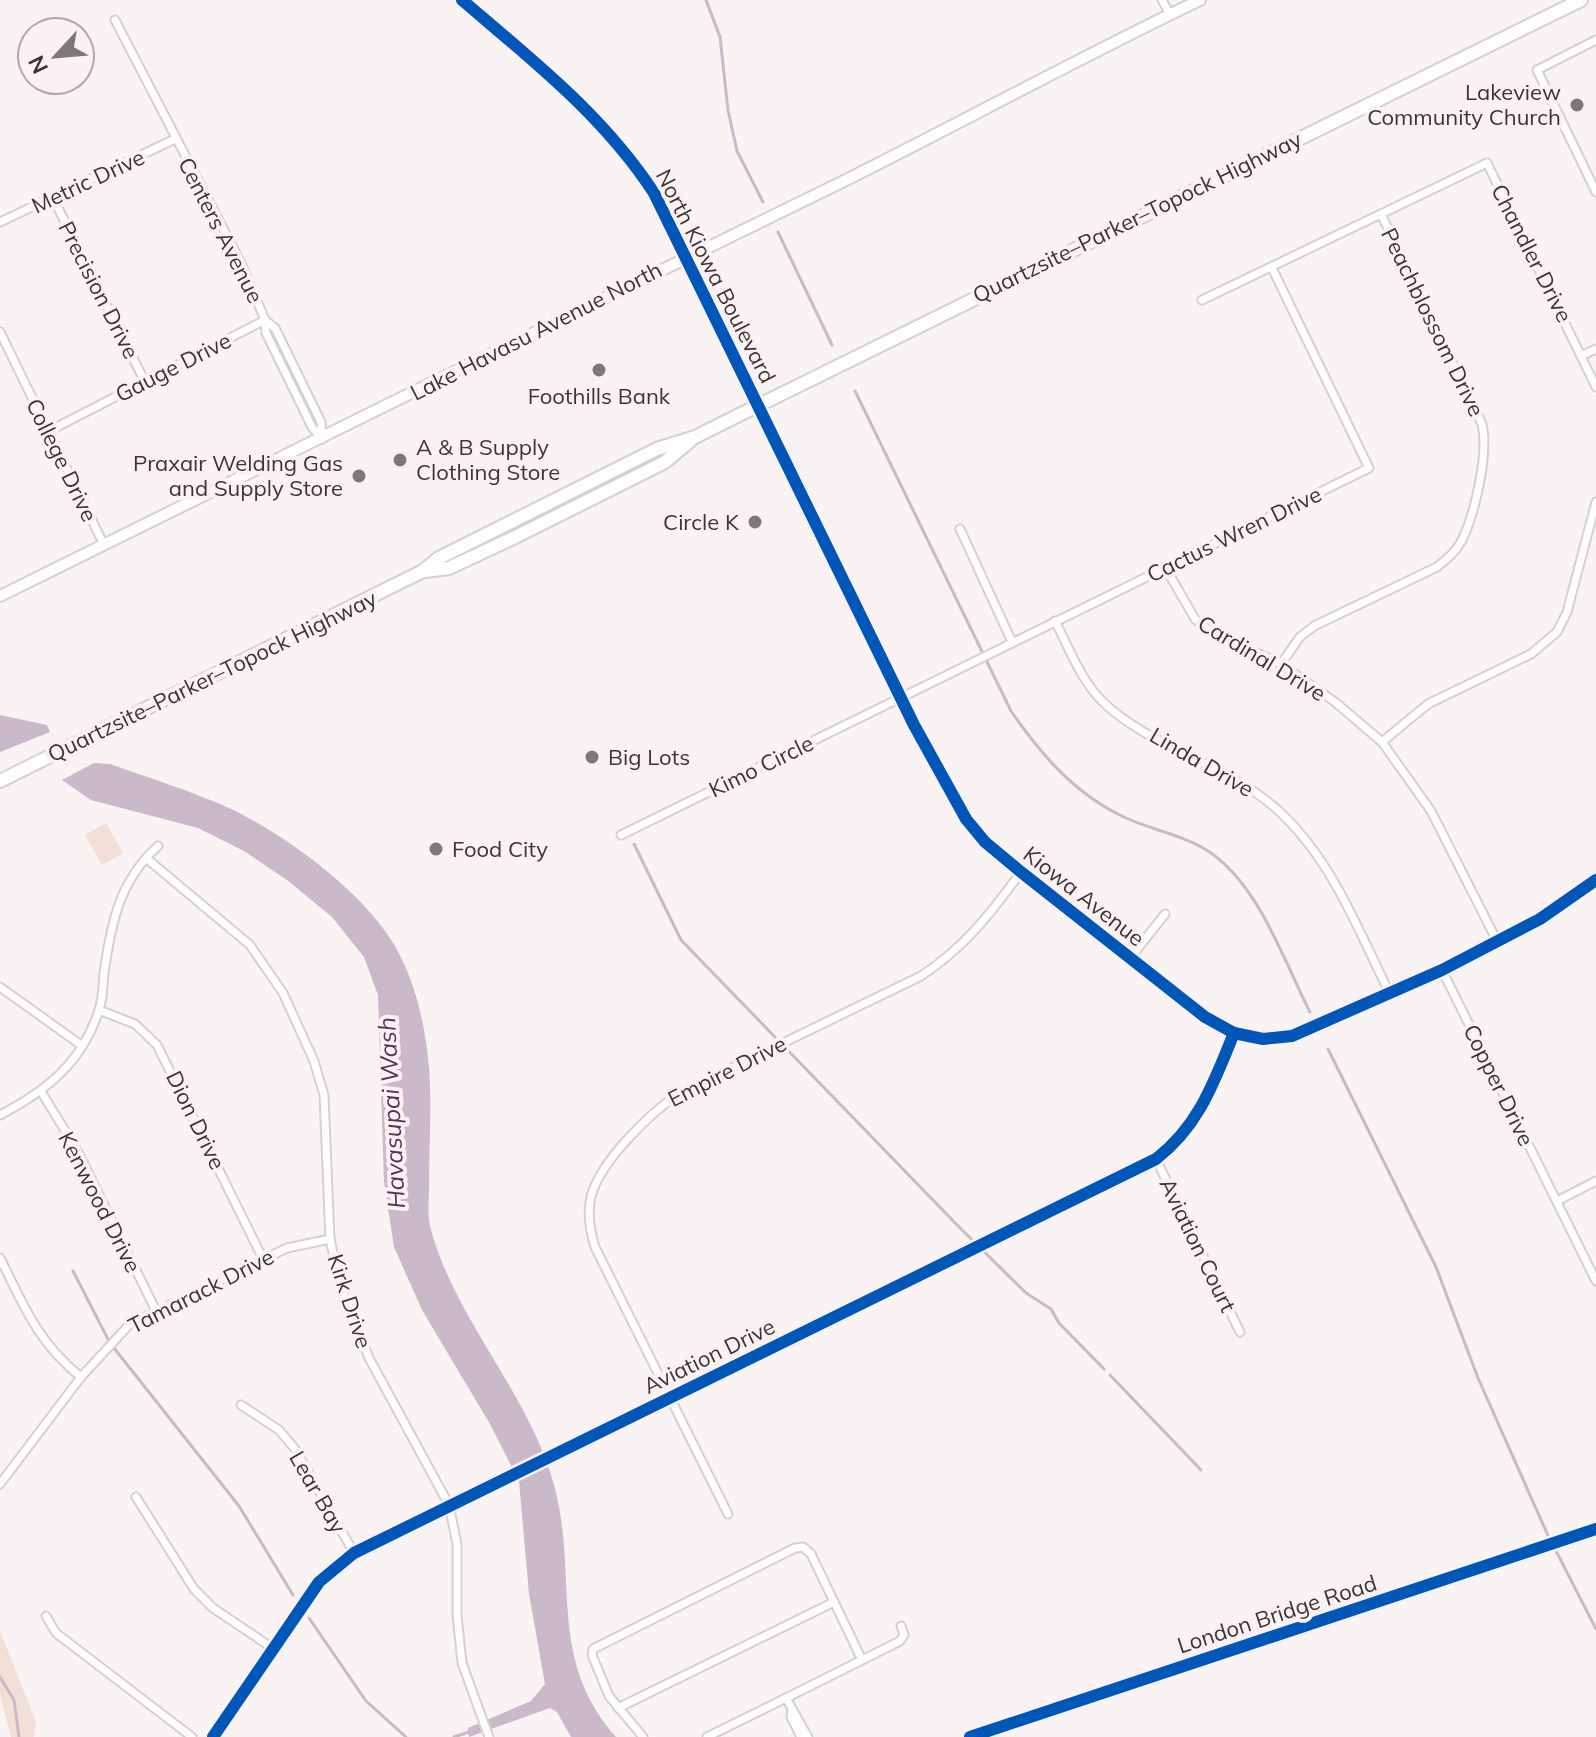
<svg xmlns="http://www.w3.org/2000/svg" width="1596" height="1737" font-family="Mulish,sans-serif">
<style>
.green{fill:#f2dfd8}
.water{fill:#c9b9c9}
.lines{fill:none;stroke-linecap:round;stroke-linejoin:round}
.stream{stroke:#c9b9c9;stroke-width:3}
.minor-casing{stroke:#d5d0d1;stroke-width:11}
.tertiary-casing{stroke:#d5d0d1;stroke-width:13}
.secondary-casing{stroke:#d5d0d1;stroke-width:14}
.trunk-casing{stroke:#d5d0d1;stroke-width:16}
.minor{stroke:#fefdfd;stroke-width:7}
.tertiary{stroke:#fefdfd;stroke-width:9}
.secondary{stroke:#fefdfd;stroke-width:10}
.trunk{stroke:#fefdfd;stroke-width:12}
.cycleway-casing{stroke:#fbf1f3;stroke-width:17}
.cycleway{stroke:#0057b8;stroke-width:12}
.poi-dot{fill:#7d7878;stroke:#fbf1f3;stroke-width:3}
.labels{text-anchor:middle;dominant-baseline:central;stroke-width:8;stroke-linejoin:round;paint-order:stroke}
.poi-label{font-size:22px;fill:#3a3636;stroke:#fbf1f3;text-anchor:end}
.street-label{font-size:22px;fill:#3a3636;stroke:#fbf1f3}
.water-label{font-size:24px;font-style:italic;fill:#533457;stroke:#fbf1f3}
</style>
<rect width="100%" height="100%" fill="#f9f3f4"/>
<g class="green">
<path d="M106 823 123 853 102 865 85 835Z"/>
<path d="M0 1631 36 1722 34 1737H11L0 1695Z"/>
</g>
<g class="water">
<path d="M0 715 47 725 50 732 0 752Z"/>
<path d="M94 763 110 764C150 778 191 791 229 808 285 834 364 892 395 946 416 983 425 1025 429 1067 432 1106 429 1148 429 1188 429 1201 427 1217 431 1230 456 1321 529 1393 554 1485 579 1576 546 1658 616 1737H571L557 1712 550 1708 469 1737 468 1728 531 1701 545 1684 529 1594 519 1481 490 1424 422 1310 394 1247 384 1182 378 995 364 957 332 917 287 880 244 851 198 828 91 800 62 780Z"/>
</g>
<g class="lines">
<g class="stream">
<path d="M706 0 720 37 728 110 737 151 763 202"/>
<path d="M778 232 832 345"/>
<path d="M855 391 1011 711C1041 755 1076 795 1126 818 1152 830 1187 836 1211 853 1260 888 1283 959 1310 1012"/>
<path d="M634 844 681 940 962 1230 1026 1293 1051 1309 1059 1323 1104 1369"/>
<path d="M1328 1049 1436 1267 1478 1378 1550 1540"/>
<path d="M73 1271 110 1343 239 1506 293 1595"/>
<path d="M1110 1375 1201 1470"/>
<path d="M1554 1547 1596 1629"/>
<path d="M309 1618 366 1701 406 1737"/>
<path d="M0 1677 14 1700 19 1737"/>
<path d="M454 1737 469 1732"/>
</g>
<defs>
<g id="minor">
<path d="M1162 0 1170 14"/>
<path d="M115 20 242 265 265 320 275 328 321 422 322 439"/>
<path d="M1596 40 1537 70 1596 192"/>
<path d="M53 198 145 382"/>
<path d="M0 222 175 139"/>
<path d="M1202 300 1487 163 1596 387"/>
<path d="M265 320 266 333 312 427 322 439"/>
<path d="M0 332 104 545"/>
<path d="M1583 355 1596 349"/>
<path d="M47 432 265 320"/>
<path d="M960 529 1012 642"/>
<path d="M1165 567 1195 619 1211 632 1281 664 1335 702 1382 742 1431 811 1497 941"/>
<path d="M1055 621C1069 648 1080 678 1101 700 1148 748 1233 764 1285 817 1334 865 1360 934 1390 994"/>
<path d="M1281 664 1300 637 1314 626 1437 567C1447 559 1456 552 1462 540 1475 513 1489 453 1482 424L1381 214"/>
<path d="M1382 742 1428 704 1531 654 1557 632 1567 612 1596 502"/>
<path d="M621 835 1369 468 1272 268"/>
<path d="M146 858 250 945 283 993 314 1061 324 1095 330 1239 339 1281 369 1358 449 1505 457 1544V1615L462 1663 489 1737"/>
<path d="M1130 958 1165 914"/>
<path d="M1442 970 1596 1281"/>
<path d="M0 987 81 1045"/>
<path d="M99 1010 135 1024 157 1045 263 1259"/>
<path d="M42 1093 78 1152 156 1311"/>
<path d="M0 1115C46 1091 82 1063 99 1010 103 999 103 985 104 973 111 924 119 881 158 846"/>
<path d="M1156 1159 1240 1332"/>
<path d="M1557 1201 1596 1181"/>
<path d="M0 1258C24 1306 38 1343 81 1377"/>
<path d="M241 1405 279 1430 295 1449 354 1553"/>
<path d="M0 1484 81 1377 129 1325 287 1248 330 1239"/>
<path d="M136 1497 194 1589 213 1608 274 1649"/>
<path d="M728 1514 595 1247C590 1231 587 1214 591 1197 600 1161 650 1113 680 1093L921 976C964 948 991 913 1021 872"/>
<path d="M46 1616 56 1633 192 1737"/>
<path d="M618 1708 834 1602"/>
<path d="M792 1710 791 1717 801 1737"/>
<path d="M213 1737 319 1582 354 1553 1156 1159C1199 1126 1214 1082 1234 1033"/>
<path d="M643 1737 609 1696 592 1655 593 1649 795 1548 803 1547 811 1554 862 1660"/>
<path d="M707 1737 786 1698"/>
<path d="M808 1737 786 1698 900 1641 904 1635 901 1626"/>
</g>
<g id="tertiary">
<path d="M462 0C532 60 603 115 654 193L914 725 966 819 985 842 1021 872 1205 1017 1234 1033 1263 1039 1292 1036 1442 970 1540 919 1596 880"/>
<path d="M970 1737 1596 1529"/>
</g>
<path id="secondary" d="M0 596C282 457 563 317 846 180 964 121 1081 57 1200 0"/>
<g id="trunk">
<path d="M425 571 449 568 515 537 665 462 690 441"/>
<path d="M0 781 423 571 439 558 657 449 695 437 743 413 1581 0"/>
</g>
</defs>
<use href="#minor" class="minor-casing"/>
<use href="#tertiary" class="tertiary-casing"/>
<use href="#secondary" class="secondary-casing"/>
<use href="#trunk" class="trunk-casing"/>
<use href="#minor" class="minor"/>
<use href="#tertiary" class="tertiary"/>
<use href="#secondary" class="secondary"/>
<use href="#trunk" class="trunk"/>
<defs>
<g id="cycleway">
<path d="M462 0C532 60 603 115 654 193L914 725 966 819 985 842 1021 872 1205 1017 1234 1033 1263 1039 1292 1036 1442 970 1540 919 1596 880"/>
<path d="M213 1737 319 1582 354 1553 1156 1159C1199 1126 1214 1082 1234 1033"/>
<path d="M970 1737 1596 1529"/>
</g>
</defs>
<use href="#cycleway" class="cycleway-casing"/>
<use href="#cycleway" class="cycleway"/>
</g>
<g class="poi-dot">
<circle cx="1577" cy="105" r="8"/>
<circle cx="599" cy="370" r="8"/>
<circle cx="400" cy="460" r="8"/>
<circle cx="359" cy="476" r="8"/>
<circle cx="755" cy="522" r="8"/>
<circle cx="592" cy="757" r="8"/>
<circle cx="436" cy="849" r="8"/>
</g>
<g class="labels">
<g class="poi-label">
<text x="1561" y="92">Lakeview<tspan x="1561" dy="25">Community Church</tspan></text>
<text x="599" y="396" text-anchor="middle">Foothills Bank</text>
<text x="416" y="447" text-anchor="start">A &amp; B Supply<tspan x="416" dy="25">Clothing Store</tspan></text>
<text x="343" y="463">Praxair Welding Gas<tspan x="343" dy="25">and Supply Store</tspan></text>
<text x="739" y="522">Circle K</text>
<text x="608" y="757" text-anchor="start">Big Lots</text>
<text x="452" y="849" text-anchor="start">Food City</text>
</g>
<g class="street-label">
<text transform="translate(88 181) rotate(-25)">Metric Drive</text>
<text transform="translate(1137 217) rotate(-26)">Quartzsite–Parker–Topock Highway</text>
<text transform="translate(221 230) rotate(63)">Centers Avenue</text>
<text transform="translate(1532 253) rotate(63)">Chandler Drive</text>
<text transform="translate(716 276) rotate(63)">North Kiowa Boulevard</text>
<text transform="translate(99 290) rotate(63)">Precision Drive</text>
<text transform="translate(1433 322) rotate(64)">Peachblossom Drive</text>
<text transform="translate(536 331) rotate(-27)">Lake Havasu Avenue North</text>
<text transform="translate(173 367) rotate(-27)">Gauge Drive</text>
<text transform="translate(62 460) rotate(64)">College Drive</text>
<text transform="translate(1234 534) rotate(-26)">Cactus Wren Drive</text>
<text transform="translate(1262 658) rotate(31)">Cardinal Drive</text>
<text transform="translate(212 676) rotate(-26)">Quartzsite–Parker–Topock Highway</text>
<text transform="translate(1202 762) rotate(30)">Linda Drive</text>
<text transform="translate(761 766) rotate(-26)">Kimo Circle</text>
<text transform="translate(1084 896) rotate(38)">Kiowa Avenue</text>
<text transform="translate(727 1071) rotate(-27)">Empire Drive</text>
<text transform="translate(1499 1085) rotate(64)">Copper Drive</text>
<text transform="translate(196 1120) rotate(64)">Dion Drive</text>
<text transform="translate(100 1202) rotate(63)">Kenwood Drive</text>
<text transform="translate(1198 1245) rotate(64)">Aviation Court</text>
<text transform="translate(201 1291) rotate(-27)">Tamarack Drive</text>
<text transform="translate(350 1301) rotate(72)">Kirk Drive</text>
<text transform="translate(709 1356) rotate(-26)">Aviation Drive</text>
<text transform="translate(318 1492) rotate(60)">Lear Bay</text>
<text transform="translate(1277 1614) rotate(-18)">London Bridge Road</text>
</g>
<g class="water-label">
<text transform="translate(391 1113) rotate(-93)">Havasupai Wash</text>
</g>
</g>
<g transform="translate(56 56) rotate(244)"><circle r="38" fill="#fbf1f3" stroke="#aea6a7" stroke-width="2"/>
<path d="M0-6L14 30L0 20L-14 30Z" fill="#7d7878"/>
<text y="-12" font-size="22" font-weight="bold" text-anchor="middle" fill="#3a3636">N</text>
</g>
</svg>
